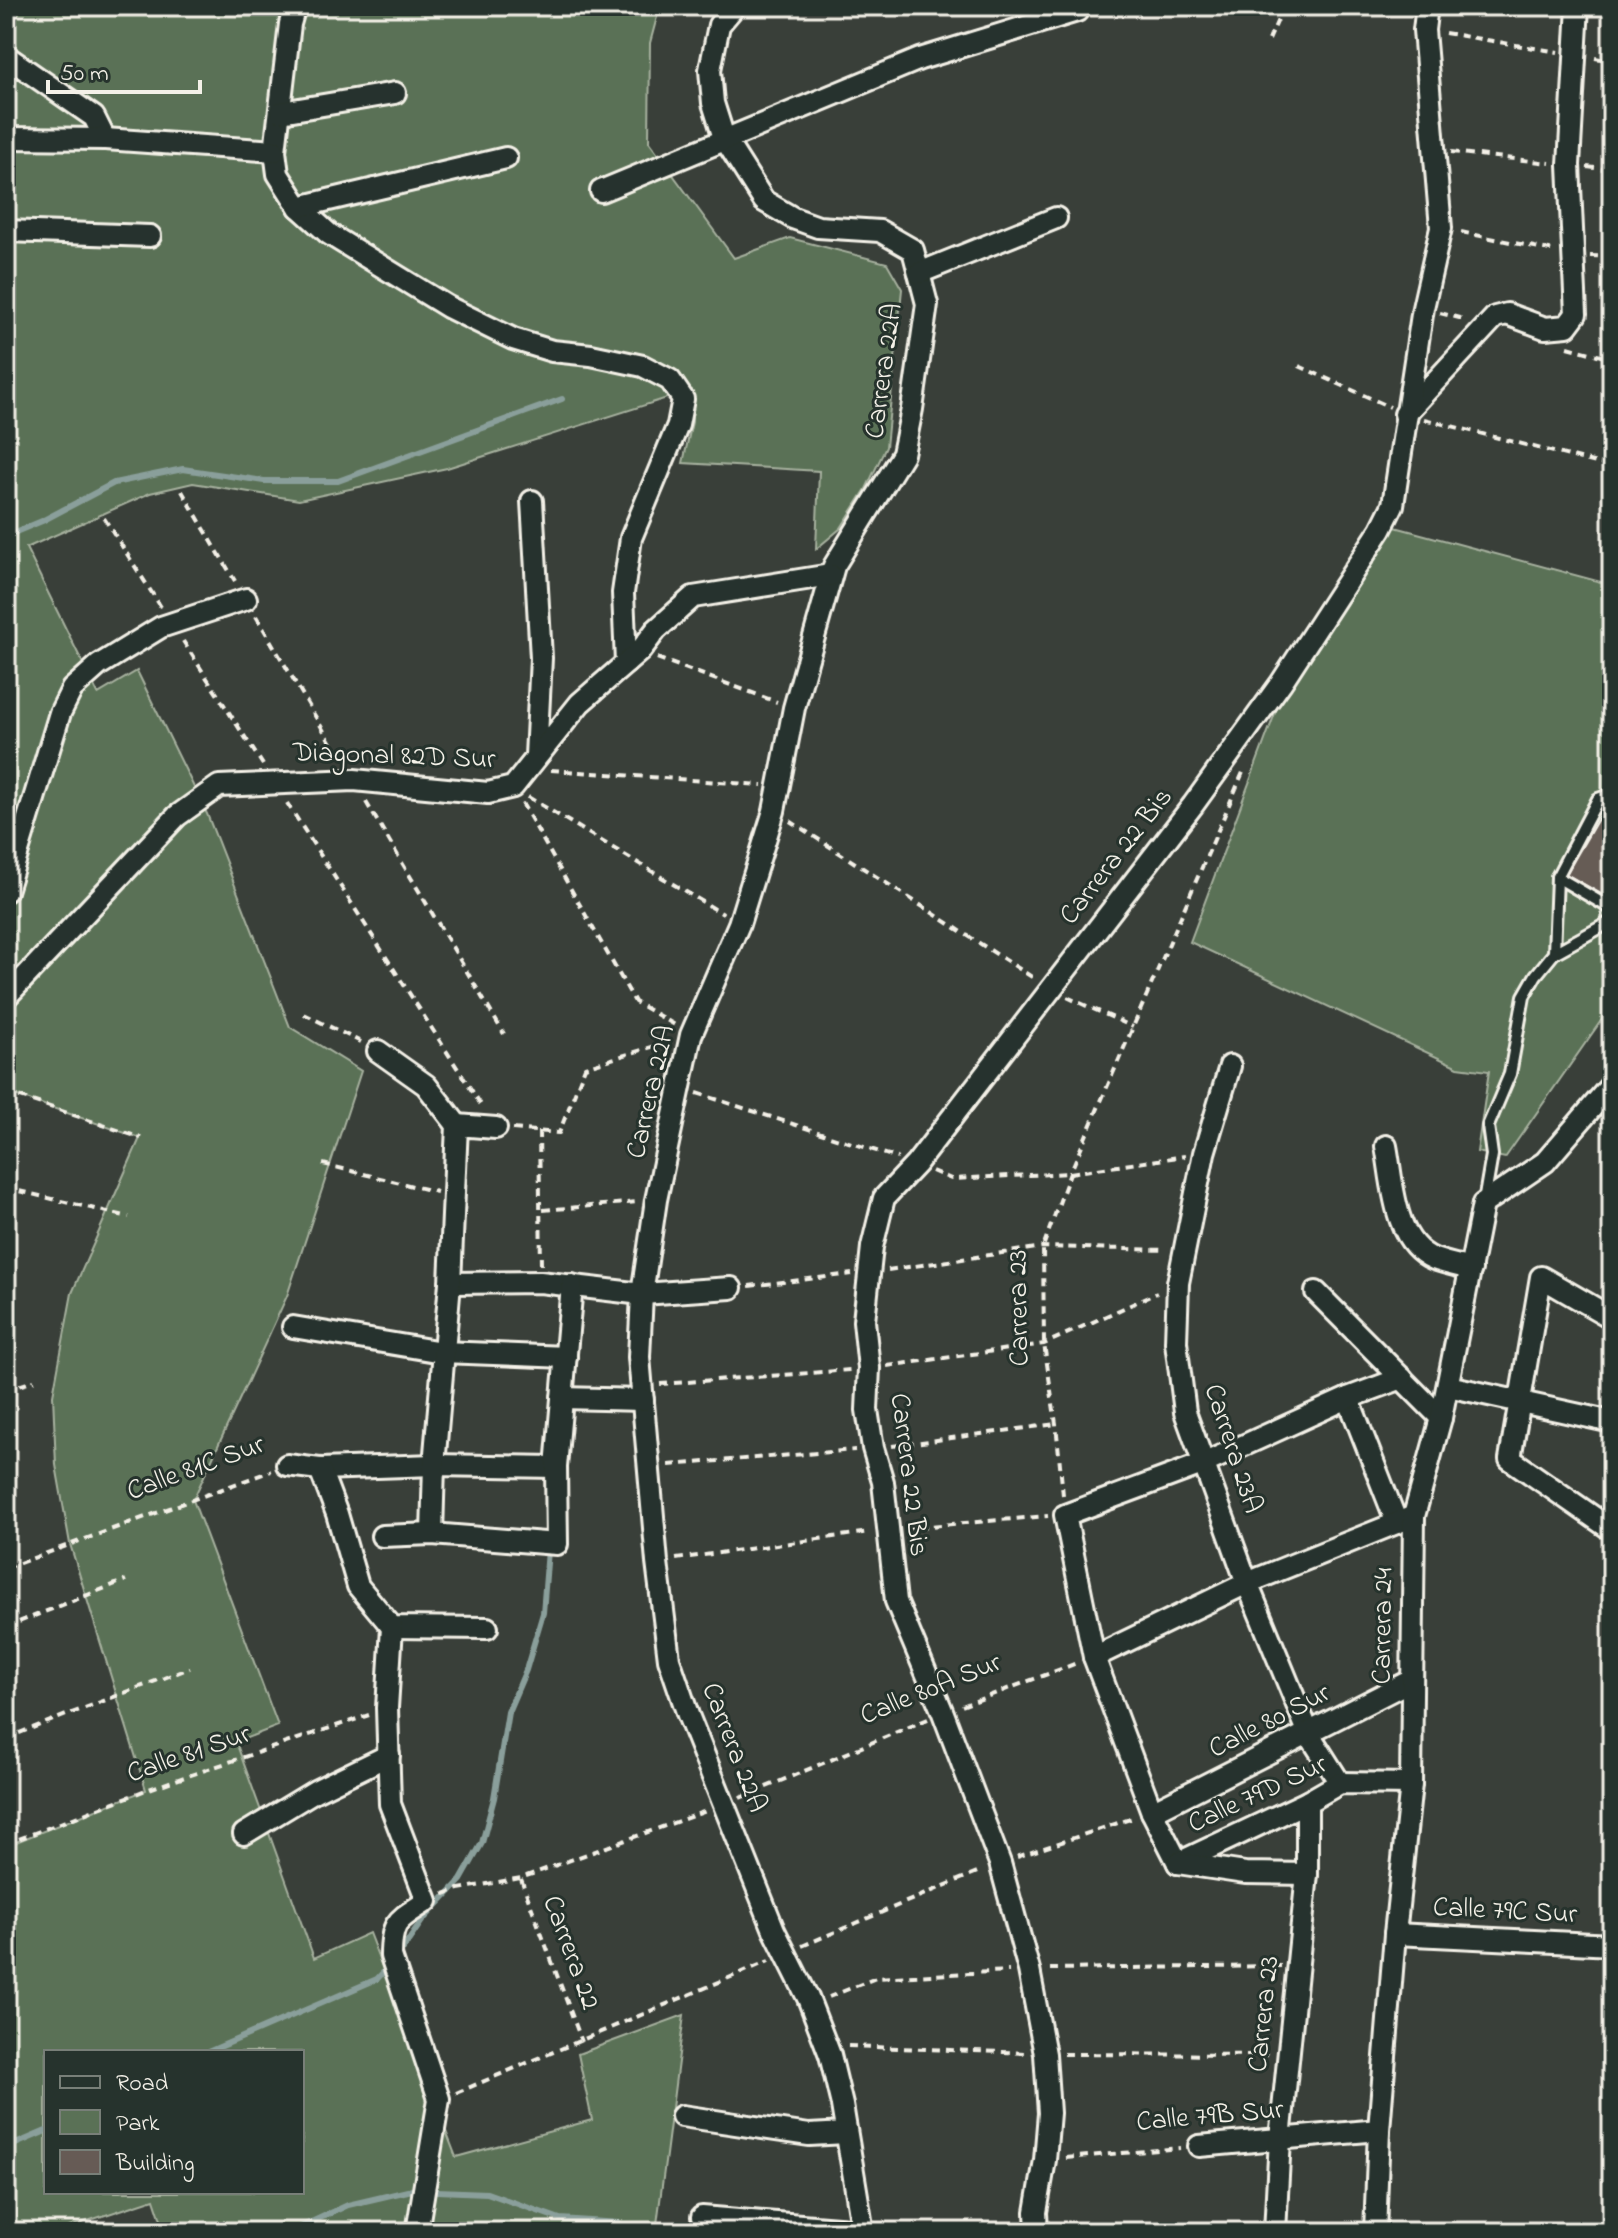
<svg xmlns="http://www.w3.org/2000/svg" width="1618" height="2238" font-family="'Indie Flower',sans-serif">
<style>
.green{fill:#5a7156;stroke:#a7b19f;stroke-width:2;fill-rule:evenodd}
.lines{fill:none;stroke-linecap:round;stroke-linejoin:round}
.stream{stroke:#8a9f9b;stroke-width:6}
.building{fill:#665b55;stroke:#f4f1e8;stroke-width:2}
.lane-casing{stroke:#f4f1e8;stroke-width:16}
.street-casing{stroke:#f4f1e8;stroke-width:26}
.path{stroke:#f4f1e8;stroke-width:4;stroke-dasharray:8 6;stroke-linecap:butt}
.lane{stroke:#26332d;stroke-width:10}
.street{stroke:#26332d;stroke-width:20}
.labels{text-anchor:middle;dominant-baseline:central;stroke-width:6;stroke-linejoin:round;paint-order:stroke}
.street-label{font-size:28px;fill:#f4f1e8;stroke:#26332d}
</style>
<rect width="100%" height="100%" fill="#393f39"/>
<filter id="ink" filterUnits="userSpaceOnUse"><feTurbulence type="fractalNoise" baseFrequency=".0125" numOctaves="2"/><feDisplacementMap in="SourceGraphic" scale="16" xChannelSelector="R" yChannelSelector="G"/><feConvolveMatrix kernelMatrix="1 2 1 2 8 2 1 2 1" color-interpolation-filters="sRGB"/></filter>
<g filter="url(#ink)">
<g class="green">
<path d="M6 6H660L650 43 649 142 734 258 790 238 887 263 902 289 886 447 866 489 841 528 816 549 819 471 683 463 692 422V390L447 468 299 500 193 483 150 493 26 548 98 694 137 671 207 814 290 1027 361 1071 287 1296 193 1500 278 1726 236 1742 314 1958 369 1933 456 2157 592 2120 578 2054 684 2015 656 2232H165L154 2199 54 2232H6V1846L146 1790 70 1544 56 1465 53 1395 72 1293 140 1138 6 1092ZM46 2052H302V2192H46Z"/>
<path d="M1395 527 1612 585V1005L1505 1158 1477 1152 1489 1071 1458 1067 1190 942 1284 689Z"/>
</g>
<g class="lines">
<g class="stream">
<path d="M6 536 42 521 114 483 183 469 264 481H338L562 399"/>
<path d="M398 1956 422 1921 461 1880 482 1843 494 1798 508 1712 526 1670 543 1613 548 1550"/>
<path d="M208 2052 377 1979 390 1965"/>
<path d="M6 2148 46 2131"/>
<path d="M290 2232 348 2205 412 2190 487 2193 560 2219 619 2223"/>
</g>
</g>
<path class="building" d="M1606 805 1612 809V900L1566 874Z"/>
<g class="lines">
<defs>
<g id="lane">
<path d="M1612 794 1598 799 1557 877 1612 909"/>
<path d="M1557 877 1554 953 1612 921"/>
<path d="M1484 1202 1492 1155 1488 1126 1510 1074 1524 996 1536 975 1554 953"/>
</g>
<g id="street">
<path d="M295 6 290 24 275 151 278 174 299 207 329 234 448 307 513 339 552 351 591 355 643 366 670 380 683 399 678 425 631 538 623 593 626 663"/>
<path d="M735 6 719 25 710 70 713 103 724 138 764 201 793 218 818 227 880 231 913 250 927 304 912 409 903 454 834 566 794 708 774 811 739 924 691 1035 656 1200 642 1294 639 1357 657 1562 669 1659 688 1715 774 1930 808 1998 830 2055 842 2105 863 2232"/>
<path d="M6 56 94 117 105 139"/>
<path d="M281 112 395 93"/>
<path d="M6 138 105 139 275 151"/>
<path d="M601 191 920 59 1077 11V6"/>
<path d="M299 207 506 158"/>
<path d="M6 231 150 236"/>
<path d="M919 273 1056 218"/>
<path d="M1405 414 1495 317 1507 314 1545 328 1567 326 1576 314 1569 165 1578 6"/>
<path d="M532 501 541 658 536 756"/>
<path d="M6 891 60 713 72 689 99 665 161 627 246 599"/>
<path d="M6 997 177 816 219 786 354 780 488 793 513 787 580 703 640 651 656 630 693 597 831 575"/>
<path d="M378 1051 426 1085 457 1125"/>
<path d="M1230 1066 1204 1153 1178 1283 1176 1342 1185 1412 1247 1583 1309 1734 1340 1783"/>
<path d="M1386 1146C1393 1182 1393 1242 1434 1259 1445 1263 1459 1266 1471 1269"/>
<path d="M450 1283 540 1282 642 1294 731 1288"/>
<path d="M1316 1292 1441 1418"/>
<path d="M1612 1318 1541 1277 1510 1459 1612 1530"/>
<path d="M293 1327 442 1352 566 1357"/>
<path d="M1448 1386 1612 1422"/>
<path d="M562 1398 643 1400"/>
<path d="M1348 1398 1397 1523"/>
<path d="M287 1465 320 1469 434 1465 556 1467"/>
<path d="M320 1469 337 1514 358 1586 392 1627 487 1628"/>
<path d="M432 1534 434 1465 450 1283 457 1125 496 1128"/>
<path d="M382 1536 432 1534 557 1544 556 1467 572 1285"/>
<path d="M392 1627 387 1708 390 1804 427 1901C399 1920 391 1919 391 1956L439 2099 417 2232"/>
<path d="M1094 1657 1247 1583 1414 1516"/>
<path d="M1152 1812 1412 1680"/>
<path d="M244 1834 315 1791 389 1755"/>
<path d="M1178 1863 1152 1812 1094 1657 1065 1515 1205 1463 1348 1398 1402 1378"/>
<path d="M1178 1863 1307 1802 1340 1783 1411 1784"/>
<path d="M1178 1863 1245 1873 1307 1874"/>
<path d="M1395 1934 1612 1945"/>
<path d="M682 2116 809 2135 846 2133"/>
<path d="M1199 2146 1379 2130"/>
<path d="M702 2217 863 2230"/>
<path d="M1037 2232 1036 2212 1045 2160 1049 2113 1045 2054 1029 1970 1000 1863 943 1713 896 1601 883 1482 873 1448 867 1410 869 1368 864 1321 872 1247 884 1198 916 1164 1193 805 1281 683 1381 529 1393 505 1423 308 1441 228 1424 30 1427 6"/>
<path d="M1275 2232 1280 2139 1307 1874V1802"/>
<path d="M1375 2232 1379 2130 1395 1934 1411 1784 1414 1516 1441 1418 1483 1204 1545 1162 1612 1084"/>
</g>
</defs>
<use href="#lane" class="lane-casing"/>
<use href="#street" class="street-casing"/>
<g class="path">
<path d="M1445 33 1558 52"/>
<path d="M1269 40 1284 6"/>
<path d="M1595 58 1612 61"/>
<path d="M1451 152 1550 163"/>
<path d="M1587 167 1612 170"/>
<path d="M1461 232 1554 251"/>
<path d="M1590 256 1612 257"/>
<path d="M1440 313 1467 320"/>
<path d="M1568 347 1612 359"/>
<path d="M1299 366 1390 407"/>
<path d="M1424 419 1612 467"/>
<path d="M182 491 235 581"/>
<path d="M104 518 161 607"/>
<path d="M256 616 341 760"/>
<path d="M183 641 263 765"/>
<path d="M657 658 777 702"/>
<path d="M551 770 762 785"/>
<path d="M528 797 723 914"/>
<path d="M366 802 504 1034"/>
<path d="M287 803 483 1108"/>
<path d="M522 803 635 1002 675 1025"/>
<path d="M790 821 1035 979"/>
<path d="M1067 997 1133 1027"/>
<path d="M304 1014 361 1042"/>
<path d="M6 1092 141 1138"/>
<path d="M697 1093 898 1158"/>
<path d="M513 1129 559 1133 585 1067 672 1041"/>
<path d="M539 1131 541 1265"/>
<path d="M323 1164 437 1192"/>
<path d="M932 1171 951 1179 1070 1173 1185 1156"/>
<path d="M6 1188 129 1217"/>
<path d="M543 1210 638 1202"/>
<path d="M888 1270 1043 1247 1166 1250"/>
<path d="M749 1286 852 1274"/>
<path d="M887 1366 1044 1344 1157 1293"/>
<path d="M660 1384 850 1370"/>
<path d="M6 1390 34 1381"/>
<path d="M892 1446 1056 1424"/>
<path d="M669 1465 855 1450"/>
<path d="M1063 1495 1056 1424 1044 1344 1043 1247 1070 1173 1244 770"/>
<path d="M905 1528 1048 1516"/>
<path d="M676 1559 869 1532"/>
<path d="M6 1568 271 1471"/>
<path d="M6 1627 126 1580"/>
<path d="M962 1706 1077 1663"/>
<path d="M6 1738 190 1668"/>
<path d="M740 1798 928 1719"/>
<path d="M6 1844 146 1790 369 1715"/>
<path d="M1017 1857 1133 1818"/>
<path d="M521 1879 582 2042"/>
<path d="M444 1894 459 1889 521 1878 706 1811"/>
<path d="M802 1946 982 1870"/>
<path d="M1050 1969 1281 1966"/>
<path d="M829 1997 876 1978 1009 1971"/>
<path d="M848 2046 1027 2053"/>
<path d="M1064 2054 1271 2055"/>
<path d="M456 2093 769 1961"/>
<path d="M1066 2158 1180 2148"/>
</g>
<use href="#lane" class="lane"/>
<use href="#street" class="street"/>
</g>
</g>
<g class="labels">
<g class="street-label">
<text transform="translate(885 371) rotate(-82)">Carrera 22A</text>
<text transform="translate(394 757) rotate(2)">Diagonal 82D Sur</text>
<text transform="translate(1117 857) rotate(-52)">Carrera 22 Bis</text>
<text transform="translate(652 1092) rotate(-77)">Carrera 22A</text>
<text transform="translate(1020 1308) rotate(-91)">Carrera 23</text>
<text transform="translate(1232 1449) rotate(72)">Carrera 23A</text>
<text transform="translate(196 1469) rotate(-20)">Calle 81C Sur</text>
<text transform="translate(908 1475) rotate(83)">Carrera 22 Bis</text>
<text transform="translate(1384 1626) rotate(-89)">Carrera 24</text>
<text transform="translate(931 1690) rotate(-22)">Calle 80A Sur</text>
<text transform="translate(1270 1722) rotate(-27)">Calle 80 Sur</text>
<text transform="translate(733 1748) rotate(69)">Carrera 22A</text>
<text transform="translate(189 1755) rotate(-19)">Calle 81 Sur</text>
<text transform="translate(1258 1795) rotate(-25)">Calle 79D Sur</text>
<text transform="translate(1505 1912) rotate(3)">Calle 79C Sur</text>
<text transform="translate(570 1953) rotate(70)">Carrera 22</text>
<text transform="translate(1265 2014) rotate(-84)">Carrera 23</text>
<text transform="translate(1210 2117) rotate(-5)">Calle 79B Sur</text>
</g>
</g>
<rect width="1618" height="2238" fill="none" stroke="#26332d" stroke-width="32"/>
<rect x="16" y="16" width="1586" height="2206" fill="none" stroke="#f4f1e8" stroke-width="3" filter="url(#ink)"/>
<rect x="44" y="2050" width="260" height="144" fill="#26332d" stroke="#787f78" stroke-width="2"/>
<rect x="60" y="2076" width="40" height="12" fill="#26332d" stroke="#787f78" stroke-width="2"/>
<text x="116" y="2090" font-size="24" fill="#f4f1e8">Road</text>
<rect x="60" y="2110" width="40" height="24" fill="#5a7156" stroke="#787f78" stroke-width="2"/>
<text x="116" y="2130" font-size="24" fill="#f4f1e8">Park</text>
<rect x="60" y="2150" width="40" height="24" fill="#665b55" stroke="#787f78" stroke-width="2"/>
<text x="116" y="2170" font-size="24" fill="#f4f1e8">Building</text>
<path d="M48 80v12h152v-12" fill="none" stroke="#f4f1e8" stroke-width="4"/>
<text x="60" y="80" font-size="24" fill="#f4f1e8" stroke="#26332d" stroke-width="6" paint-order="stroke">50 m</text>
</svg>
